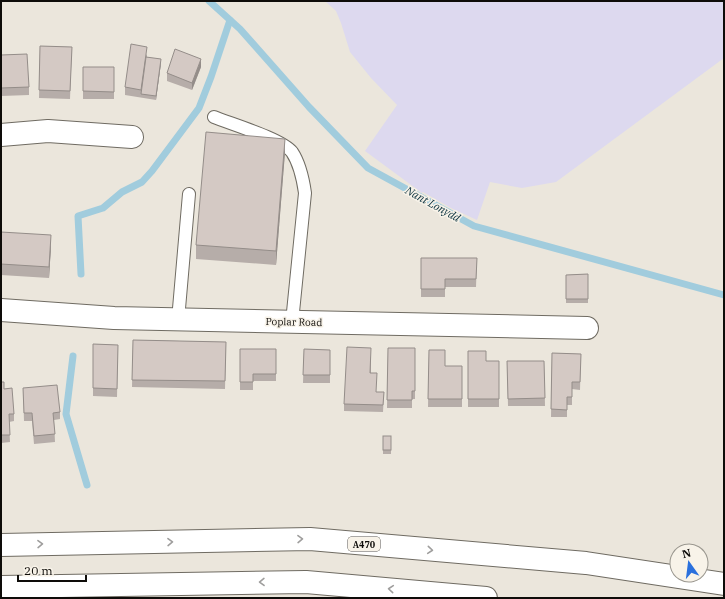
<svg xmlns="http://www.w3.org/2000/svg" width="725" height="599" font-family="'IBM Plex Serif',serif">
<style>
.education{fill:#ddd9ef}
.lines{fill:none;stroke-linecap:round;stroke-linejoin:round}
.stream{stroke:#a1ccdd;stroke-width:7}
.service-casing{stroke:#6f6b62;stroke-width:14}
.minor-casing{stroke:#6f6b62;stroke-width:24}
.trunk-casing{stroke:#6f6b62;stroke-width:24}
.service{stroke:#fff;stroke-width:12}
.minor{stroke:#fff;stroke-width:22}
.trunk{stroke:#fff;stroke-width:22}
.wall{fill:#b6ada9}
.shaded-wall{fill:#948d89}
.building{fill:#d4c9c4;stroke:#948d89}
.oneway{stroke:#9f9e9d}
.labels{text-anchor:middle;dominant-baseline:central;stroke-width:3;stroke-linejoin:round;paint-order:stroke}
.shield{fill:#f8f3e9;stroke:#54514c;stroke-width:1}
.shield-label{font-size:9px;font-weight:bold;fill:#0e0c09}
.street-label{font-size:10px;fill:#0e0c09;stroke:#f8f3e9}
.water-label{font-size:11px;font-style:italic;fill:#062f3c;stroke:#f8f3e9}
</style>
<rect width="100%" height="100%" fill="#ebe6dc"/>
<path class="education" d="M325 1H724V58L556 182 522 188 490 182 477 220 451 208 423 192 422 193 365 151 397 105 371 78 350 52 341 23 336 11Z"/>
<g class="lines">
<g class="stream">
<path d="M209 1 240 29 309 107 368 168 474 226 724 295"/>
<path d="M81 274 78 216 103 208 122 192 142 182 152 171 199 108 211 77 230 20"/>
<path d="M73 356 66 414 87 485"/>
</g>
<defs>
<g id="service">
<path d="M214 117C231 124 282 139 292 152 300 164 303 179 305 193L292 322"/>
<path d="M178 320 189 194"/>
</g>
<g id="minor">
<path d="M1 135 48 131 132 137"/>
<path d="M1 310 114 318 587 328"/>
</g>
<g id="trunk">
<path d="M1 545 310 539 586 563 724 584"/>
<path d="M1 587 306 582 486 598"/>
</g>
</defs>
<use href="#service" class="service-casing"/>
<use href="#minor" class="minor-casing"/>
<use href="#trunk" class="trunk-casing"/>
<use href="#service" class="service"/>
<use href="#minor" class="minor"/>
<use href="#trunk" class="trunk"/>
</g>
<g class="wall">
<path d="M40 46 72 47 70 99 39 98Z"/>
<path d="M147 54V57L161 63 156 100 125 95V87Z"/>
<path d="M1 55 29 87V95L1 96Z"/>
<rect x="83" y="67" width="31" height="32"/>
<path d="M201 67 192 90 167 81V73Z"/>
<path d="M285 152 276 265 196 259V245Z"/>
<path d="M1 232 51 246 49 278 1 275Z"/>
<path d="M421 258H477L476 287H445V297H421Z"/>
<path d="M588 274V303H566V275Z"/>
<path d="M133 340 226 342 225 389 132 387Z"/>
<path d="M93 344 118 345 117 397 93 396Z"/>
<path d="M388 348H415V399H412V408H387Z"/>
<path d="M240 349H276V381H253V390H240Z"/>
<path d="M304 349 330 350V383H303Z"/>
<path d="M429 350 445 366H462V407H428Z"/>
<path d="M468 351 486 361H499V407H468Z"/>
<path d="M552 353 581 354 580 390 572 389V405H567V417H551Z"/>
<path d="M371 356V373L376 392H384L383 412 344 411V404Z"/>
<path d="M507 361H544L545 406H508Z"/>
<path d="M1 382 4 389 14 414V421L9 422 10 442 1 443Z"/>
<path d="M23 388 60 412V419L54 420 55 442 34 444 32 421H24Z"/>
<rect x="383" y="436" width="8" height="18"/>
</g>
<g class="shaded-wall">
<path d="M161 59V63L156 100V96Z"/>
<path d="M201 59V67L192 90V83Z"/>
<path d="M285 139V152L276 265V251Z"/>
<path d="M51 235V246L49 278V267Z"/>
</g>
<g class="building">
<path d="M131 44 147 47 141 90 125 87Z"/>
<path d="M40 46 72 47 70 91 39 90Z"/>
<path d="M175 49 201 59 192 83 167 73Z"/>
<path d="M27 54 29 87 1 88V55Z"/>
<path d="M146 57 161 59 156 96 141 94Z"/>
<path d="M83 67H114V92L83 91Z"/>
<path d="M206 132 285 139 276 251 196 245Z"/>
<path d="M1 232 51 235 49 267 1 264Z"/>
<path d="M421 258H477L476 279H445V289H421Z"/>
<path d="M588 274V299H566V275Z"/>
<path d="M133 340 226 342 225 381 132 380Z"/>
<path d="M93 344 118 345 117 389 93 388Z"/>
<path d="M347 347 371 348 370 373H377L376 392H384L383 405 344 404Z"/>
<path d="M388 348H415V391H412V400H387Z"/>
<path d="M240 349H276V374H253V382H240Z"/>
<path d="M304 349 330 350V375H303Z"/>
<path d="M429 350H445V366H462V399H428Z"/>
<path d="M468 351H486V361H499V399H468Z"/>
<path d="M552 353 581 354 580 382H572V397H567V410L551 409Z"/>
<path d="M507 361H544L545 398 508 399Z"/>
<path d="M1 382H4V389L12 388 14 414H9L10 435H1Z"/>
<path d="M57 385 60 412 53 413 55 434 34 436 32 413H24L23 388Z"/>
<rect x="383" y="436" width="8" height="14"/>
</g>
<defs><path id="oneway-chevron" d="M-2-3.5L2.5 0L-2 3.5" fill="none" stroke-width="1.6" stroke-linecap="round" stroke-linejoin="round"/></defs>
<g class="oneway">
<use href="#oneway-chevron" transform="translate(300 539) rotate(-1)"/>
<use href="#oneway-chevron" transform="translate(170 542) rotate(-1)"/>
<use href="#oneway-chevron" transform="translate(40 544) rotate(-1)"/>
<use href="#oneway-chevron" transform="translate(430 550) rotate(5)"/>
<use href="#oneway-chevron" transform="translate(262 582) rotate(179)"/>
<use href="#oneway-chevron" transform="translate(391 589) rotate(-175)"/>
</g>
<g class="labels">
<rect class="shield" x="348" y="537" width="32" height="14" rx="3"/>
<g class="shield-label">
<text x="364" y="544">A470</text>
</g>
<g class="street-label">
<text transform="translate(294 322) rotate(1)">Poplar Road</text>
</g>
<g class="water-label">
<text transform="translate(433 204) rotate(29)">Nant Lonydd</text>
</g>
</g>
<rect width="725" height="599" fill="none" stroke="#0e0c09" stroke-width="4"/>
<g transform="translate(689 563) rotate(346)"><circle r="19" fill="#f8f3e9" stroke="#9a978f"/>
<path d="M0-3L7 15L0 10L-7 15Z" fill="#2a70dd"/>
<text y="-6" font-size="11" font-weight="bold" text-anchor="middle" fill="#0e0c09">N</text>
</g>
<path d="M18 575v6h68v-6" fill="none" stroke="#0e0c09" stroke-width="2"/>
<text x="24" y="575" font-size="12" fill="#0e0c09" stroke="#f8f3e9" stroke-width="3" paint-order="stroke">20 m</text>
</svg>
